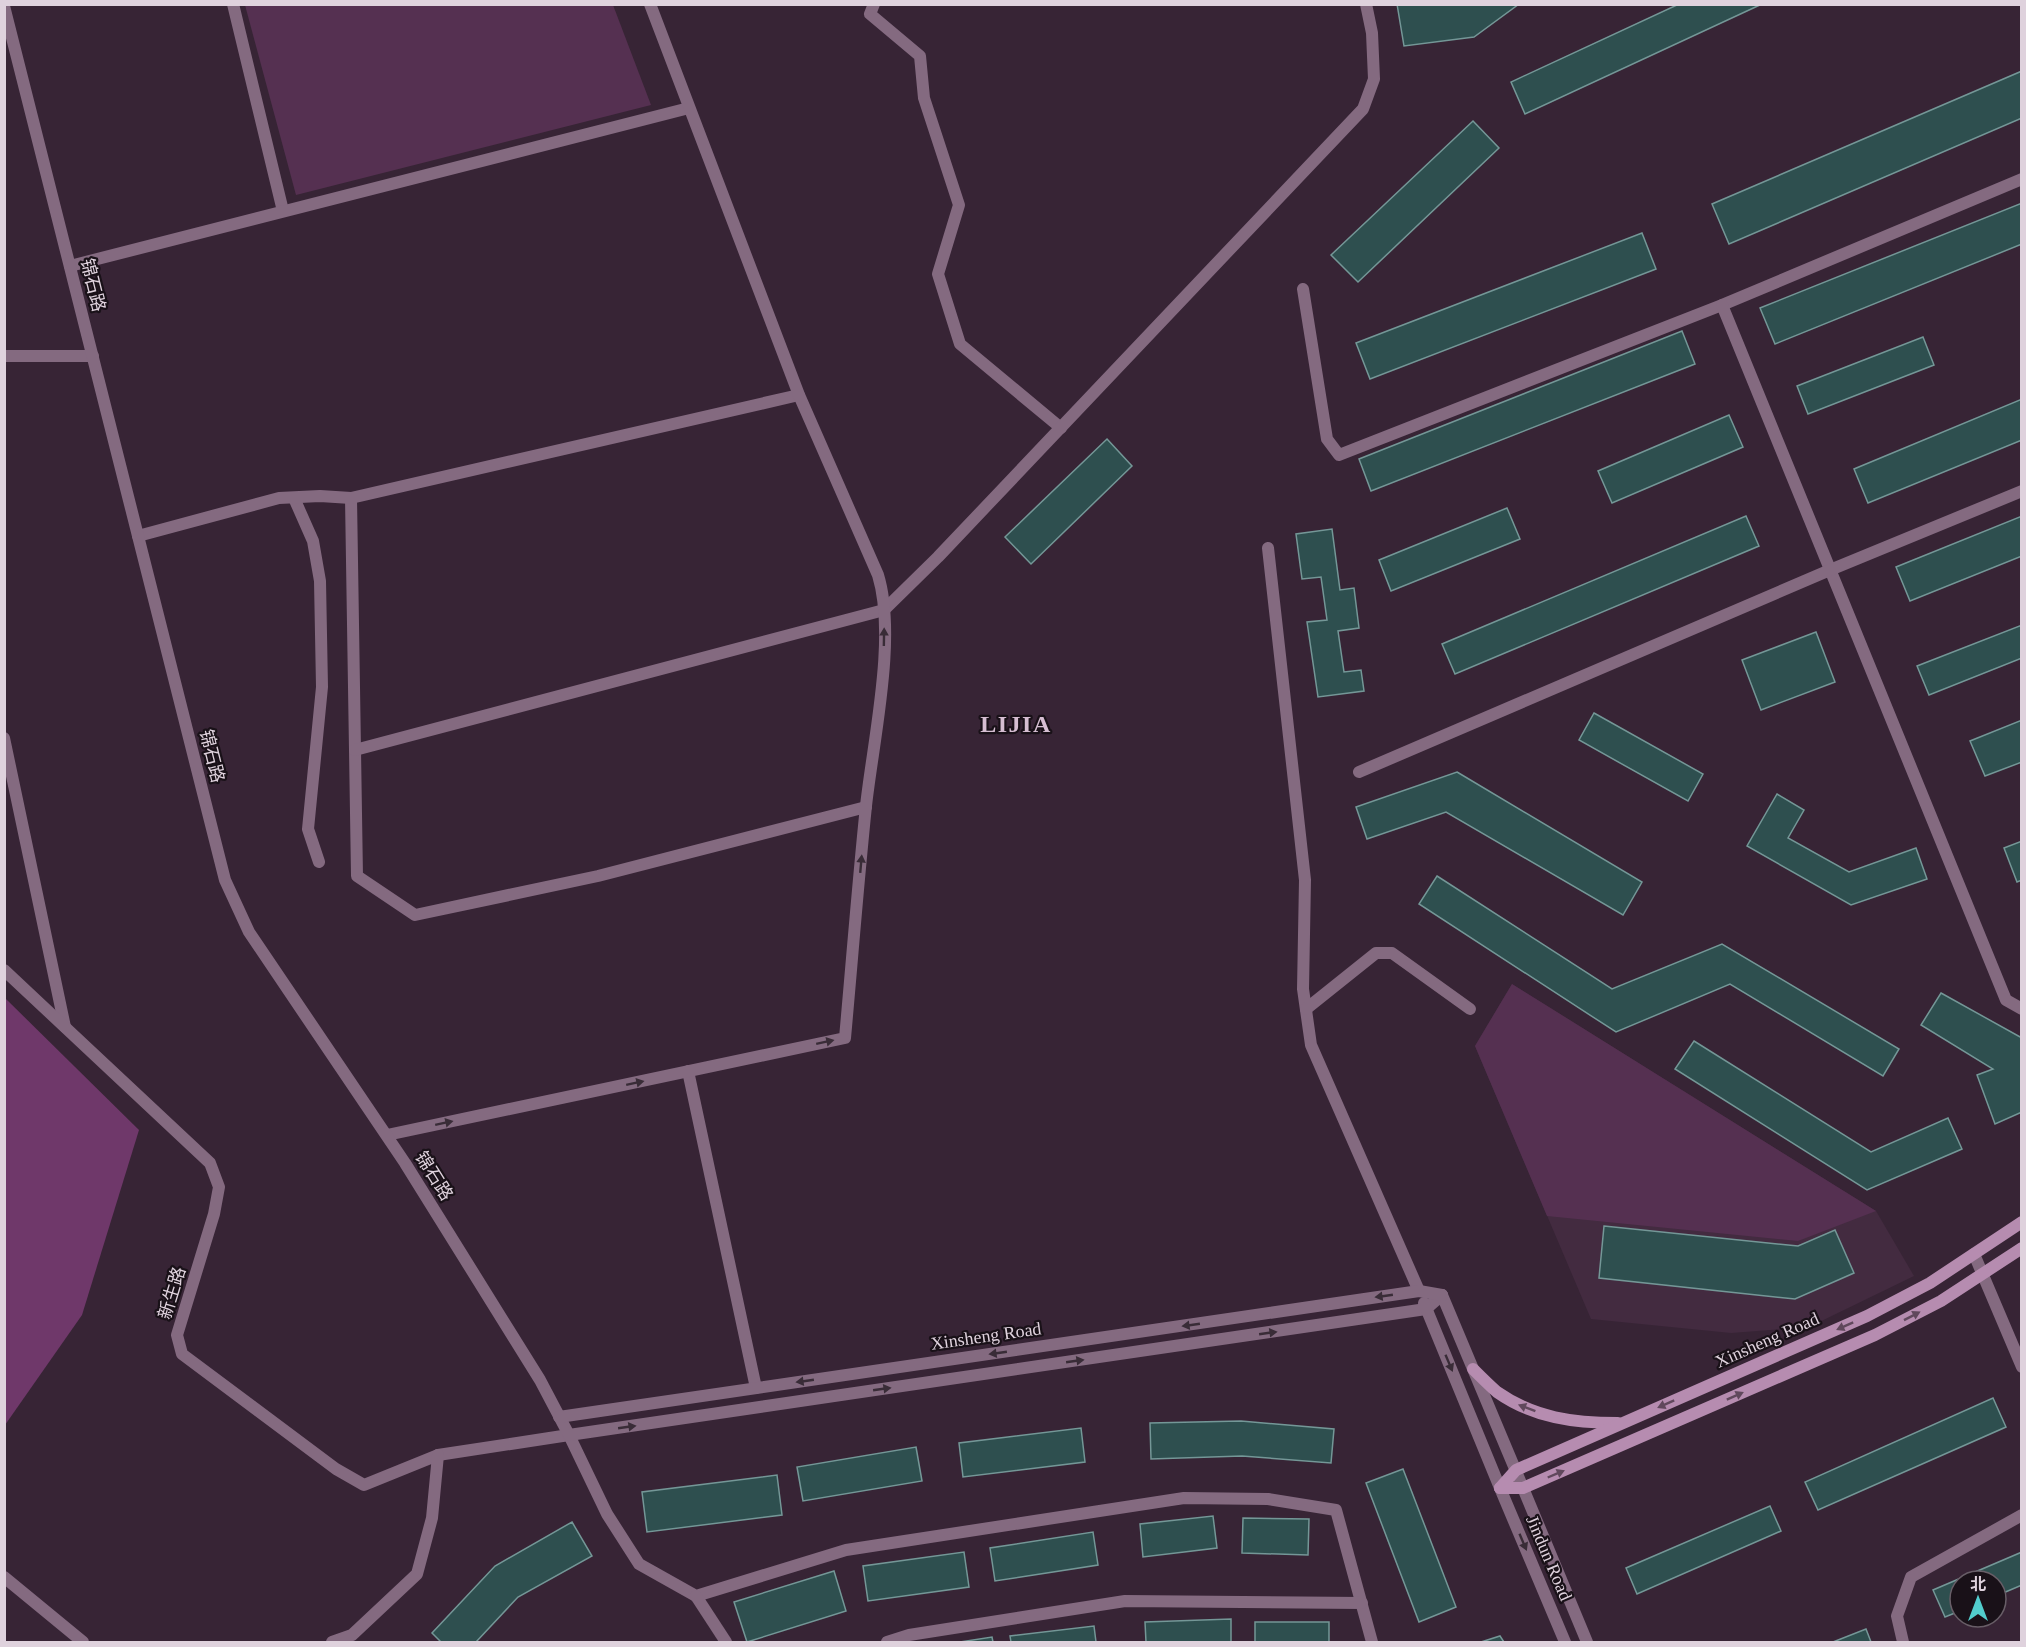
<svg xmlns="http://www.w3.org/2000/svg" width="2026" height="1647" font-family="'Times New Roman','Noto Sans SC',serif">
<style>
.built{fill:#432b40}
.green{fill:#553051}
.forest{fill:#6f386a}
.building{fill:#2e4f4f;stroke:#749797;stroke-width:1.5}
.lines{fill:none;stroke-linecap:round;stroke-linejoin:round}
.minor{stroke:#846a80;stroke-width:12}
.tertiary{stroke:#846a80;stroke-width:12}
.secondary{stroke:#b68cb0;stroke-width:12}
.oneway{fill:#392c37}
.oneway2{fill:#60485c}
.labels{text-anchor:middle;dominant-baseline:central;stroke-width:4.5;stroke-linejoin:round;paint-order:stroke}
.street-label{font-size:18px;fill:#dfd2dd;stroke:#191118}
.district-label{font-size:24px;font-weight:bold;letter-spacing:1.5px;fill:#d6bed2;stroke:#191118}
</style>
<rect width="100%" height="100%" fill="#372435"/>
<path class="built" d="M1512 984 1876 1211 1914 1276 1809 1327 1731 1333 1591 1319 1475 1046Z"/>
<g class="green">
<path d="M245 5H613L651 105 296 195Z"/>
<path d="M1512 984 1876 1211 1798 1241 1547 1216 1475 1046Z"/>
</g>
<path class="forest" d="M5 998 139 1130 82 1315 5 1425Z"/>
<g class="building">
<path d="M1397 4H1519L1474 37 1404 46Z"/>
<path d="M1679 4H1762L1525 114 1511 82Z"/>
<path d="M2022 71V118L1729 244 1712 204Z"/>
<path d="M1473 121 1499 148 1358 282 1331 255Z"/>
<path d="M2022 203V244L1775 344 1760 308Z"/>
<path d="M1642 233 1656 269 1370 379 1356 343Z"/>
<path d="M1682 331 1695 364 1371 491 1359 459Z"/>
<path d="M1923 337 1934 365 1808 414 1797 386Z"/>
<path d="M2022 399V440L1868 503 1854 469Z"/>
<path d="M1729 415 1743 447 1612 503 1598 471Z"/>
<path d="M1107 439 1132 466 1031 564 1005 537Z"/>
<path d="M1507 508 1520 539 1391 591 1379 560Z"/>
<path d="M1746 516 1759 546 1455 674 1442 644Z"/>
<path d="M2022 516V556L1910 601 1896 567Z"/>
<path d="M1332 529 1340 590 1354 588 1359 628 1338 631 1344 672 1361 670 1364 691 1318 697 1307 622 1327 620 1321 577 1302 579 1296 534Z"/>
<path d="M2022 625V658L1929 695 1917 666Z"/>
<path d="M1816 632 1835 682 1761 710 1742 660Z"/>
<path d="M1594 713 1703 774 1688 801 1579 740Z"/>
<path d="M2022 720V762L1985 776 1970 741Z"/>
<path d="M1457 772 1642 882 1623 915 1446 812 1367 839 1356 807Z"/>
<path d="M1777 794 1804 810 1788 838 1849 872 1916 848 1927 879 1851 905 1747 846Z"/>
<path d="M2022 841V880L2017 882 2004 848Z"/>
<path d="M1437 876 1612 989 1722 944 1899 1049 1883 1076 1730 984 1616 1032 1419 904Z"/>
<path d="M1941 993 2022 1038V1112L1995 1124 1977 1075 1993 1069 1921 1025Z"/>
<path d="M1694 1041 1871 1152 1948 1118 1962 1149 1867 1190 1675 1069Z"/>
<path d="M1604 1226 1798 1246 1835 1230 1854 1273 1795 1299 1599 1278Z"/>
<path d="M1993 1398 2006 1427 1818 1510 1805 1482Z"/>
<path d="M1241 1421 1334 1429 1331 1463 1242 1456 1151 1459 1150 1423Z"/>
<path d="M1081 1428 1085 1462 963 1477 959 1443Z"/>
<path d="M916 1447 922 1481 803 1501 797 1467Z"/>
<path d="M1403 1469 1456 1607 1419 1622 1366 1483Z"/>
<path d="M777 1475 782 1515 647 1532 642 1492Z"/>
<path d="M1770 1506 1781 1531 1637 1594 1626 1568Z"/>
<path d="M1213 1516 1217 1548 1143 1557 1140 1524Z"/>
<path d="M1243 1518 1309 1519 1308 1555 1242 1553Z"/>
<path d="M572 1522 592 1556 518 1597 476 1642H441L432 1633 495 1566Z"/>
<path d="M1093 1532 1098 1565 995 1581 990 1548Z"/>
<path d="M964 1552 969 1587 868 1601 863 1566Z"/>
<path d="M2022 1552V1585L1996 1596V1581H1960V1611L1945 1617 1933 1590Z"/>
<path d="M834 1571 846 1611 747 1642 734 1602Z"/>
<path d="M1231 1619V1642H1146L1145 1622Z"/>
<rect x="1255" y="1622" width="74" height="20"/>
<path d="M1094 1626 1096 1642H1011L1010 1636Z"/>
<path d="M1866 1629 1871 1642H1833Z"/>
<path d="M1500 1636 1504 1642H1481Z"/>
<path d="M992 1637 993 1642H960Z"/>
</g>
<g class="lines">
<g class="minor">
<path d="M233 4 283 211"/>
<path d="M874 4 870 14 920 56 924 98 959 205 938 274 960 344 1061 428"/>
<path d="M70 266 689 108"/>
<path d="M1303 289 1327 439 1339 455 1722 305 2022 179"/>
<path d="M1722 305 2006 1000 2022 1009"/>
<path d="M4 356H93"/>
<path d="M294 498 313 541 320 581 322 687 308 829 319 862"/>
<path d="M351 498 357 876 415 915 598 876 866 807"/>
<path d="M138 536 279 498 320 496 351 498 799 395"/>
<path d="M1268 548 1305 880 1303 989 1311 1045 1419 1291"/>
<path d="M4 738 65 1027"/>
<path d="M355 750 884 610 938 557 1363 109 1374 79 1372 33 1366 4"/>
<path d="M1359 772 1830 570 2022 491"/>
<path d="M4 970 210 1163 219 1187 214 1214 177 1335 182 1354 336 1469 364 1485 438 1455 569 1435 607 1514 639 1564 696 1596 846 1550 1184 1498 1268 1499 1336 1510 1372 1642"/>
<path d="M1306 1009 1376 953H1392L1470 1009"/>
<path d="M688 1071 756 1388"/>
<path d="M387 1135 845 1038C852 961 858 883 866 806 873 741 897 637 878 575L799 395 650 4"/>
<path d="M1974 1254 2022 1367"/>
<path d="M1500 1488 1565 1642"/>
<path d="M1523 1488 1587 1642"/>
<path d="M4 1577 83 1642"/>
<path d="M696 1596 726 1642"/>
<path d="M332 1642 352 1635 417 1574 432 1518 438 1455"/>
<path d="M887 1642 909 1635 1125 1601 1362 1603"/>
<path d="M1903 1642 1897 1616 1911 1577 2022 1515"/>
</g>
<g class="tertiary">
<path d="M4 6 225 880 249 932 405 1163 540 1380 569 1435 1426 1309 1442 1295"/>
<path d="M1442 1295 1523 1488"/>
<path d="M1424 1303 1500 1488"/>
<path d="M559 1417 1419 1291 1442 1295"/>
</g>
<g class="secondary">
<path d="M1473 1369C1481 1377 1489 1385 1497 1392 1534 1418 1574 1423 1618 1423"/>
<path d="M1500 1488 1516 1470 1867 1316 1930 1283 2022 1222"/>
<path d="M1500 1488H1523L1875 1335 1941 1301 2022 1248"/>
</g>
</g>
<defs><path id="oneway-solid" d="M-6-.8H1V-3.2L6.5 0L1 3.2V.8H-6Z" transform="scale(1.5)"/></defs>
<g class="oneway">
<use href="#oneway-solid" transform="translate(884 637) rotate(-89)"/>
<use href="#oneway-solid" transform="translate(861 864) rotate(-85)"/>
<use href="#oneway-solid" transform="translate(825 1042) rotate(-12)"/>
<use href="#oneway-solid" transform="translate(635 1083) rotate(-12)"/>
<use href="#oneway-solid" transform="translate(444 1123) rotate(-12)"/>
<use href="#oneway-solid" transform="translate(1384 1296) rotate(172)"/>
<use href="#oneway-solid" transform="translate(1191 1325) rotate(172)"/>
<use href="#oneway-solid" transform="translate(1268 1333) rotate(-8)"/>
<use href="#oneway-solid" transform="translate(998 1353) rotate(172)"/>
<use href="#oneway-solid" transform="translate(1075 1361) rotate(-8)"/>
<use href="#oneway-solid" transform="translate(1449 1363) rotate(67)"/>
<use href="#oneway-solid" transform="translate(805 1381) rotate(172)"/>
<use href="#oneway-solid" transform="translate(882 1389) rotate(-8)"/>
<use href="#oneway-solid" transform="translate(627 1427) rotate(-8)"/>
<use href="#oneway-solid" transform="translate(1523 1542) rotate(67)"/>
</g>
<g class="oneway2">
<use href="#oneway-solid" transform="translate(1912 1316) rotate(-27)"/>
<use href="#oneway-solid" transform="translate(1845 1326) rotate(156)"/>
<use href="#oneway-solid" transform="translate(1735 1396) rotate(-24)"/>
<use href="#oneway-solid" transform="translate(1666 1404) rotate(156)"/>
<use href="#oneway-solid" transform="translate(1527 1408) rotate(-159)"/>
<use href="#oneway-solid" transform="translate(1556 1474) rotate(-23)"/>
</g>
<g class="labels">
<g class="street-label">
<text transform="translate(93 285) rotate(76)">锦石路</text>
<text transform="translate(212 756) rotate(76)">锦石路</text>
<text transform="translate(434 1176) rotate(58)">锦石路</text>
<text transform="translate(172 1293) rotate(-73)">新生路</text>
<text transform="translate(986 1336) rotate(-8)">Xinsheng Road</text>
<text transform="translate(1767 1340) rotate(-24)">Xinsheng Road</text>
<text transform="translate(1549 1558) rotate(67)">Jindun Road</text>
</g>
<g class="district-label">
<text x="1016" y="724">LIJIA</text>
</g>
</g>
<rect width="2026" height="1647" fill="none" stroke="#dfd2dd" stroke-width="12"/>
<g transform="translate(1978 1599)"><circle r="28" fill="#191118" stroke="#685e67" stroke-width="1.5"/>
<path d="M0-4.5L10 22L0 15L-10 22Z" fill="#52cdcd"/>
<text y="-9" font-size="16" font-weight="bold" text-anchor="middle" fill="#dfd2dd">北</text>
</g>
</svg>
